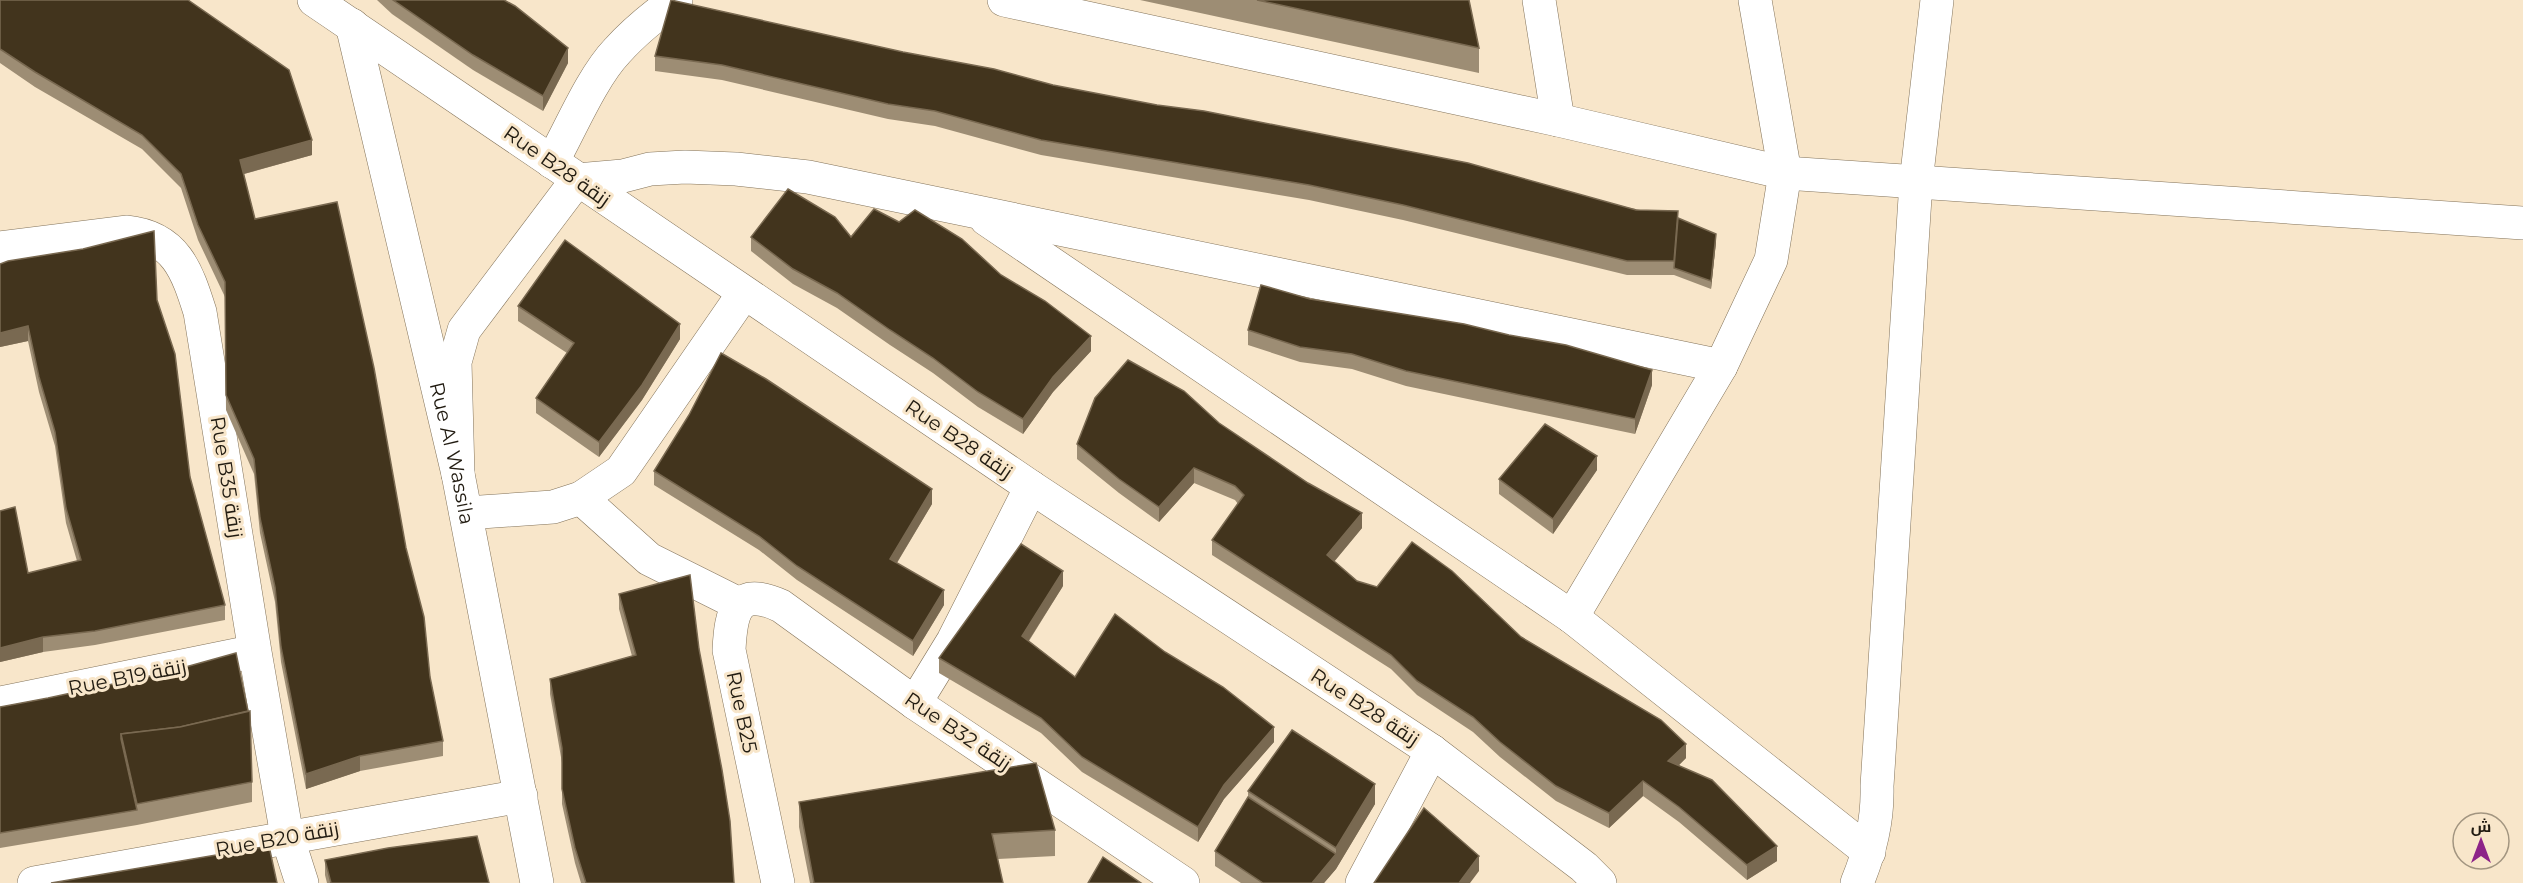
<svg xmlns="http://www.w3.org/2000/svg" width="2523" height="883" font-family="Montserrat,Cairo,sans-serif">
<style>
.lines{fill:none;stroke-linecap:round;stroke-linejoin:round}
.street-casing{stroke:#83735a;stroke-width:34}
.secondary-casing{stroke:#83735a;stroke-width:34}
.street{stroke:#fff;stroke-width:33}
.secondary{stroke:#fff;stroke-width:33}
.wall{fill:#9d8d74}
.shaded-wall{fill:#796951}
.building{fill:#42341d;stroke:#796951;stroke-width:1.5}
.labels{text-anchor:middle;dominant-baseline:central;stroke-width:6;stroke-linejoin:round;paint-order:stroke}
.street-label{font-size:20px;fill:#211b11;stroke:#f8e6ca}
</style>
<rect width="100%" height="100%" fill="#f8e6ca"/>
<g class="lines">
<defs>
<g id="street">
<path d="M1004 0 1558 120 1785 173 2523 223"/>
<path d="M1539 0 1558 120"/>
<path id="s1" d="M352 25 458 474 537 883"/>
<path d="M552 162C570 130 592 77 617 51 634 32 655 15 676 0"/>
<path d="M986 219 1572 617 1869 852"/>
<path d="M0 248 126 232C176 237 187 271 200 312L255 652 287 836 302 883"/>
<path d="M458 474 455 362 464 330 577 180 623 176 650 169 685 167 736 169 808 177 1721 366"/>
<path d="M581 498 649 559 739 604"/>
<path d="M466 513 553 507 581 498 621 471 744 293"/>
<path d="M1572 617 1721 366 1771 260 1785 173 1755 0"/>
<path d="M0 703 251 652"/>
<path d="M915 703 953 641 1031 487"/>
<path d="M34 883 521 796"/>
<path d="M778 883 729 650C731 612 736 585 781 606L915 703 1183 883"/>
<path d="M1362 883 1432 751"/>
<path d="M1857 883C1870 851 1878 821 1877 786L1916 182 1937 0"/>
</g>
<path id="secondary" d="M314 0 1031 487 1432 751 1584 867 1600 883"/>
</defs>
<use href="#street" class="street-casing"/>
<use href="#secondary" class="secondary-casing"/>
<use href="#street" class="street"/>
<use href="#secondary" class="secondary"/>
</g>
<g class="wall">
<path d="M0 0 312 155 244 174 255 219 406 548 430 677 443 741V756L360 771 306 789 281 662 275 602 260 533 254 474 226 410 225 297 198 240 181 188 142 149 35 87 0 63Z"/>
<path d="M377 0H504L568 63 543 111 473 70 392 14Z"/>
<path d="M1140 0H1469L1479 48V73Z"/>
<path d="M655 56 1053 85 1678 218 1716 242 1711 289 1674 275H1627L1403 220 1309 200 1041 155 935 126 888 119 722 80 655 71Z"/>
<path d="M751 237H851L1001 275 1091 351 1053 392 1023 434 978 407 933 373 890 345 837 308 793 284 751 251Z"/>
<path d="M0 264 157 300 190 477 225 605V620L95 645 43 652 0 662V511L28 573 77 561 66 523 55 446 39 392 28 341 0 347Z"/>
<path d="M1310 299 1652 385 1635 434 1406 386 1352 369 1300 362 1248 345V330Z"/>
<path d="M518 306 680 339 642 400 599 457 536 413V398L567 353 518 321Z"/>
<path d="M1219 423 1362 528 1334 562 1357 581 1521 637 1686 758 1679 765 1777 861 1747 880 1679 822 1643 796 1609 828 1556 801 1500 757 1473 732 1417 695 1391 669 1212 555V540L1238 504 1235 500 1194 483 1159 522 1119 493 1077 459V444Z"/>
<path d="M1597 470 1553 534 1499 494V479Z"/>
<path d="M654 471 932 504 897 563 944 605 913 656 797 580 759 550 654 485Z"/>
<path d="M1063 586 1029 641 1075 677 1274 742 1224 799 1198 842 1082 772 1041 733 939 673V658Z"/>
<path d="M619 594 699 649 734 883H581L575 863 562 804V763L550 694V679L632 656 619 609Z"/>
<path d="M48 698 252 782V802L137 825 0 848V707Z"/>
<path d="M1248 791 1375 804 1336 869 1324 883H1241L1215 866V851L1248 797Z"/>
<path d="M799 802 1055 830V856L998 859 1003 883H810L799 827Z"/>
<path d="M325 860 489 883H327L325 875Z"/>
</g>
<g class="shaded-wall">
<path d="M568 48V63L543 111V96Z"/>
<path d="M312 140V155L240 175V160Z"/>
<path d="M1716 234V242L1711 289V281Z"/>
<path d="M680 324V339L642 400 599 457V442Z"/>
<path d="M28 326V341L0 347V333Z"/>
<path d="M1091 336V351L1053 392 1023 434V419L1053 377Z"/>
<path d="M1652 370V385L1635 434V419Z"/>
<path d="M1597 456V470L1553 534V519Z"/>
<path d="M1194 468V483L1159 522V507Z"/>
<path d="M932 489V504L890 574V559Z"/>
<path d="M1362 513V528L1327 570V555Z"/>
<path d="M1063 571V586L1022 651V636Z"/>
<path d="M944 590V605L913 656V641Z"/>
<path d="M43 637V652L0 662V648Z"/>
<path d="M1274 727V742L1224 799 1198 842V827L1224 785Z"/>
<path d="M1686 744V758L1668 776V761Z"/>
<path d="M360 756V771L306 789V774Z"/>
<path d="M1643 781V796L1609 828V813Z"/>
<path d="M1375 784V804L1336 869 1324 883H1312L1336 854V848Z"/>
<path d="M1777 846V861L1747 880V865Z"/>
<path d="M1479 856V871L1470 883H1459Z"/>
</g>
<g class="building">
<path d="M0 0H188L289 70 312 140 240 160 255 219 337 202 374 368 406 548 424 617 430 677 443 741 360 756 306 774 281 647 275 587 260 518 254 459 226 395 225 282 198 225 181 174 142 135 35 72 0 49Z"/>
<path d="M393 0H504L515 6 568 48 543 96 473 55Z"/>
<path d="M671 0 903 52 994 69 1053 85 1157 105 1204 111 1468 163 1636 210 1678 211 1674 261H1627L1403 205 1309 185 1041 140 935 111 888 104 722 65 655 56Z"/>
<path d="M1257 0H1469L1479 48Z"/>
<path d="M788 189 835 217 851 237 874 209 899 222 915 210 962 239 1001 275 1045 301 1091 336 1053 377 1023 419 978 392 933 358 890 330 837 293 793 269 751 237Z"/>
<path d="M1678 218 1716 234 1711 281 1674 268Z"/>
<path d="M154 231 157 300 175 354 190 477 225 605 95 631 43 637 0 648V511L15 507 28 573 81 560 66 508 55 432 39 377 28 326 0 333V264L8 261 83 249Z"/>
<path d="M565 240 680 324 642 385 599 442 536 398 574 343 518 306Z"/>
<path d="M1261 285 1310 299 1464 324 1509 335 1566 345 1652 370 1635 419 1406 371 1352 354 1300 347 1248 330Z"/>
<path d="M721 353 766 379 932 489 890 559 944 590 913 641 797 566 759 536 654 471 689 415Z"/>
<path d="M1128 360 1184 391 1219 423 1308 483 1362 513 1327 555 1357 581 1377 587 1412 542 1452 571 1521 637 1661 720 1686 744 1668 761 1712 780 1777 846 1747 865 1679 807 1643 781 1609 813 1556 786 1500 742 1473 717 1417 681 1391 655 1212 540 1244 495 1235 486 1194 468 1159 507 1119 479 1077 444 1095 398Z"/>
<path d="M1545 424 1597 456 1553 519 1499 479Z"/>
<path d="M1021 544 1063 571 1022 636 1075 677 1115 614 1165 652 1223 687 1274 727 1224 785 1198 827 1082 757 1041 718 939 658Z"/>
<path d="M690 575 699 649 722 770 730 821 734 883H586L575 848 562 789V748L550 679 636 655 619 594Z"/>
<path d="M236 653 248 711 180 727 121 734V739L137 810 0 833V707L48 698 164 673Z"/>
<path d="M250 711 252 782 137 804 121 734 180 727Z"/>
<path d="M1292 730 1375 784 1336 848 1248 791Z"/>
<path d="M1036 763 1055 830 992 834 1003 883H814L799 802Z"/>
<path d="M1248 797 1336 854 1312 883H1263L1215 851Z"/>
<path d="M1424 808 1479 856 1459 883H1374Z"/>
<path d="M477 836 489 883H331L325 860 388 848Z"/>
<path d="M269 846 277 883H51Z"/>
<path d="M1103 857 1141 883H1088Z"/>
</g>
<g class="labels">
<g class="street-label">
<text transform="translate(557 166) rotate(35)">Rue B28 زنقة</text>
<text transform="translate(959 439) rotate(34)">Rue B28 زنقة</text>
<text stroke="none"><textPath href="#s1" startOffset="440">Rue Al Wassila</textPath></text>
<text transform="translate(227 477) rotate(81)">Rue B35 زنقة</text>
<text transform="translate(127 677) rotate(-11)">Rue B19 زنقة</text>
<text transform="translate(1365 707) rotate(33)">Rue B28 زنقة</text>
<text transform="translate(742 712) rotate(78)">Rue B25</text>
<text transform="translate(958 731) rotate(34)">Rue B32 زنقة</text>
<text transform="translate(277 839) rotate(-10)">Rue B20 زنقة</text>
</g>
</g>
<g transform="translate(2481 841)"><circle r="28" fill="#f8e6ca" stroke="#a29580" stroke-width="1.5"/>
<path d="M0-4.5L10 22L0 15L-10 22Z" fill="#8d2388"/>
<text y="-9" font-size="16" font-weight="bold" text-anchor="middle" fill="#211b11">ش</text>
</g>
</svg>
